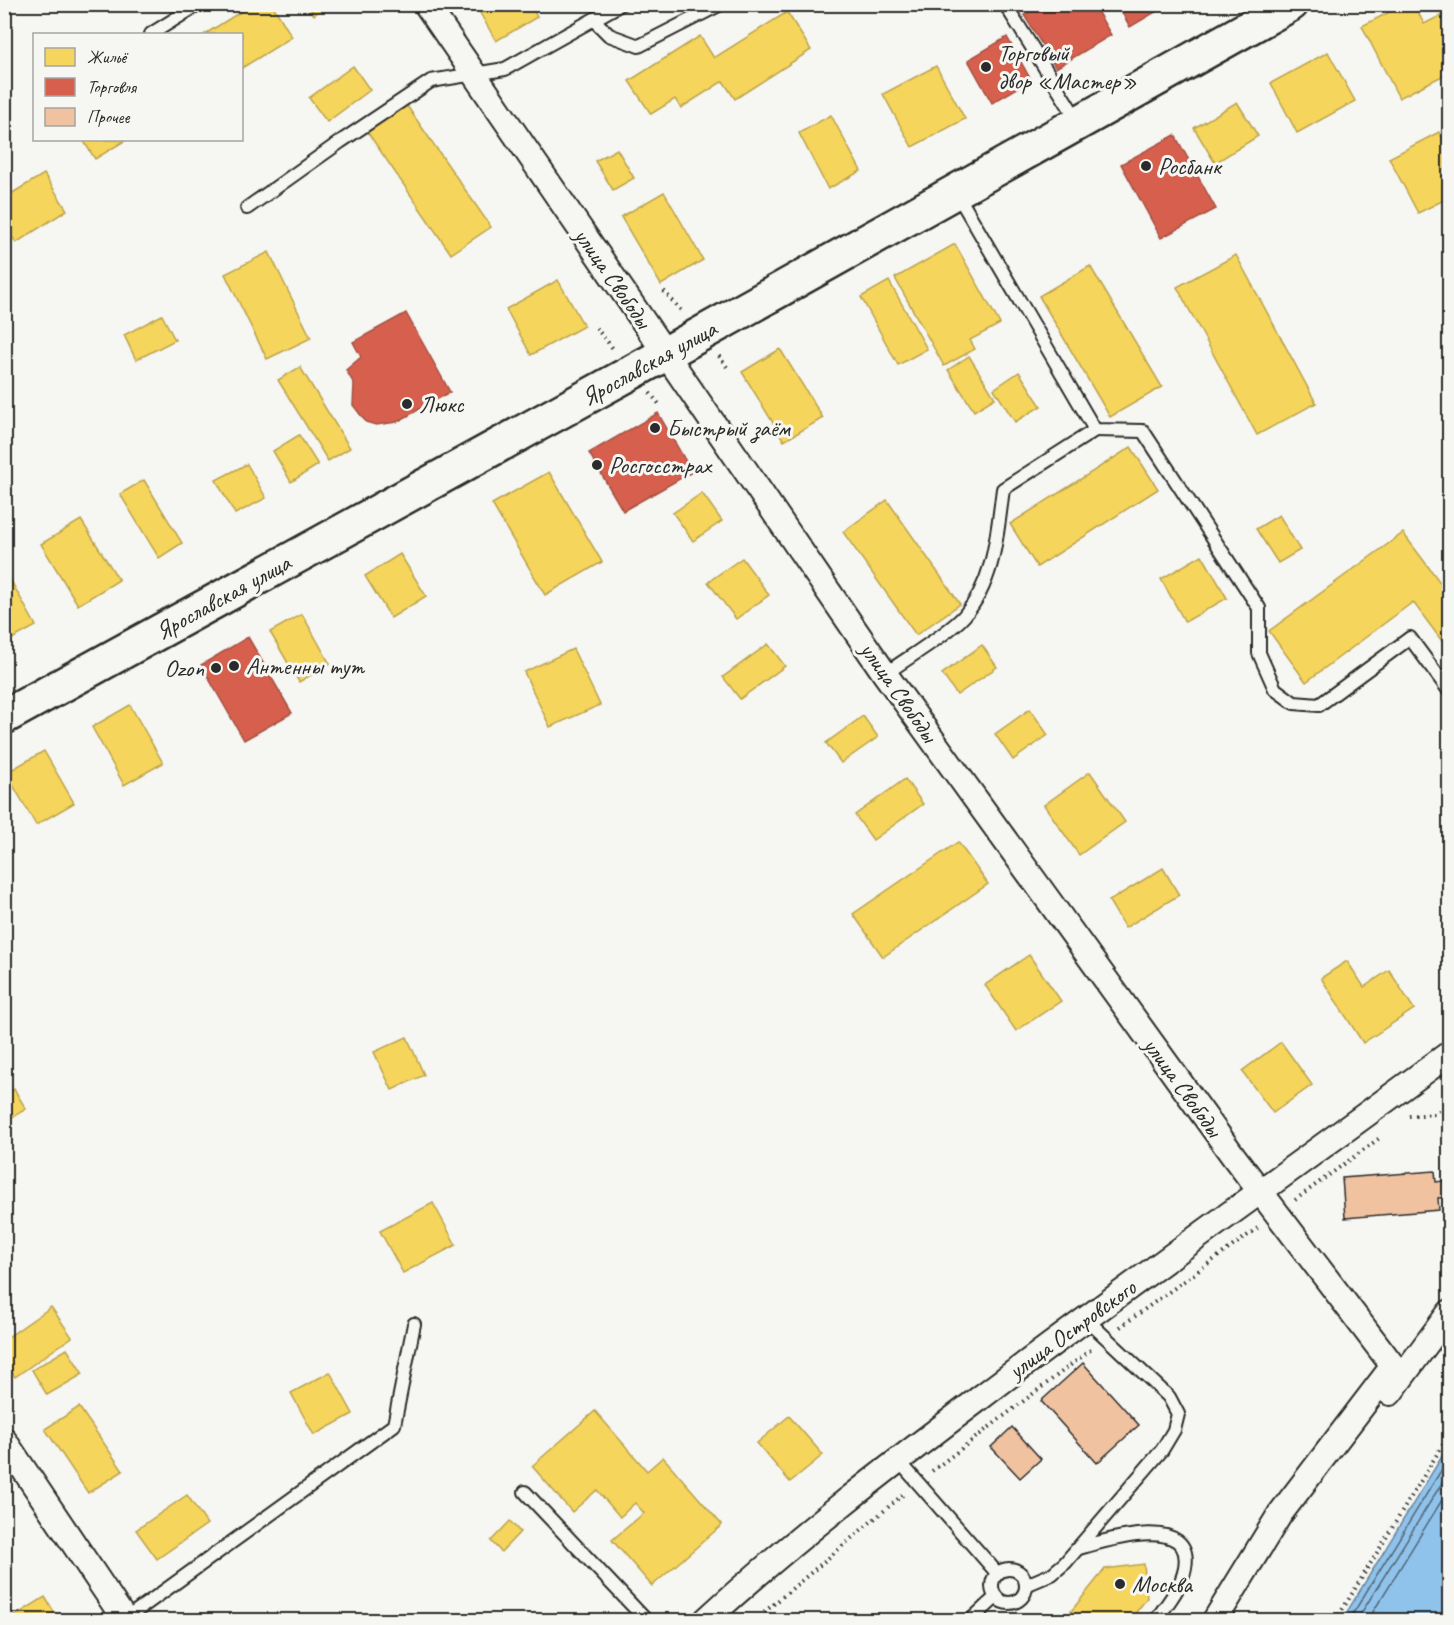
<svg xmlns="http://www.w3.org/2000/svg" width="1454" height="1625" font-family="Caveat,sans-serif">
<style>
.water{fill:#90c3ec;stroke:#68869f;stroke-width:1.5}
.homes{fill:#f6d55c;stroke:#b9a24d;stroke-width:1.5}
.shops{fill:#d6604d;stroke:#a35043;stroke-width:1.5}
.lines{fill:none;stroke-linecap:round;stroke-linejoin:round}
.shore{stroke:#536878;stroke-width:1.5}
.building{fill:#f0c2a0;stroke:#2b2b2b;stroke-width:1.5}
.lane-casing{stroke:#2b2b2b;stroke-width:16}
.street-casing{stroke:#2b2b2b;stroke-width:28}
.primary-casing{stroke:#2b2b2b;stroke-width:38}
.path{stroke:#2b2b2b;stroke-width:4;stroke-dasharray:1.5 4.5;stroke-linecap:butt}
.lane{stroke:#f6f6f2;stroke-width:12}
.street{stroke:#f6f6f2;stroke-width:24}
.primary{stroke:#f6f6f2;stroke-width:33}
.poi-dot{fill:#2b2b2b;stroke:#f6f6f2;stroke-width:2}
.labels{text-anchor:middle;dominant-baseline:central;stroke-width:6;stroke-linejoin:round;paint-order:stroke}
.poi-label{font-size:24px;fill:#2b2b2b;stroke:#f6f6f2;text-anchor:start}
.street-label{font-size:24px;fill:#2b2b2b;stroke:#f6f6f2}
</style>
<rect width="100%" height="100%" fill="#f6f6f2"/>
<filter id="ink" filterUnits="userSpaceOnUse"><feTurbulence type="fractalNoise" baseFrequency=".0167" numOctaves="2"/><feDisplacementMap in="SourceGraphic" scale="12" xChannelSelector="R" yChannelSelector="G"/><feConvolveMatrix kernelMatrix="1 2 1 2 8 2 1 2 1" color-interpolation-filters="sRGB"/></filter>
<g filter="url(#ink)">
<path class="water" d="M1449 1445V1620H1342Z"/>
<g class="homes">
<path d="M4 4H20L8 12Z"/>
<path d="M253 4H272L292 37 242 68V34H205Z"/>
<path d="M307 4H328L314 15Z"/>
<path d="M478 4H530L537 17 496 41 476 6Z"/>
<path d="M1405 4H1414L1424 24 1450 11V72L1399 98 1362 26Z"/>
<path d="M787 12 811 50 735 99 723 81 681 108 675 99 651 114 629 81 700 36 714 58Z"/>
<path d="M1328 52 1355 101 1297 133 1271 83Z"/>
<path d="M353 66 370 90 327 122 309 98Z"/>
<path d="M936 66 965 119 912 147 883 94Z"/>
<path d="M1237 102 1258 136 1215 163 1194 128Z"/>
<path d="M405 103 491 227 451 254 366 130Z"/>
<path d="M4 107 11 116 4 121Z"/>
<path d="M831 115 861 171 828 189 799 133Z"/>
<path d="M1439 132 1450 152V197L1418 213 1389 158Z"/>
<path d="M83 140H126L95 159Z"/>
<path d="M617 149 634 178 613 190 595 161Z"/>
<path d="M44 174 67 210 16 243 4 224V198Z"/>
<path d="M664 192 703 260 661 285 621 217Z"/>
<path d="M955 244 1000 324 970 340 975 349 944 366 895 278Z"/>
<path d="M269 252 311 338 267 359 225 274Z"/>
<path d="M1236 255 1316 403 1257 435 1177 287Z"/>
<path d="M1090 266 1162 387 1110 417 1039 296Z"/>
<path d="M558 280 584 326 531 355 506 309Z"/>
<path d="M889 281 927 349 898 365 861 297Z"/>
<path d="M162 315 175 340 136 360 124 335Z"/>
<path d="M780 349 823 418 784 441 742 372Z"/>
<path d="M969 356 995 398 974 411 948 370Z"/>
<path d="M300 367 350 448 328 461 278 380Z"/>
<path d="M1019 372 1041 406 1015 422 994 389Z"/>
<path d="M299 435 318 465 291 482 273 451Z"/>
<path d="M1131 447 1158 489 1037 567 1010 524Z"/>
<path d="M247 464 266 498 235 514 216 480Z"/>
<path d="M549 472 602 562 545 595 492 504Z"/>
<path d="M144 480 182 543 159 558 120 494Z"/>
<path d="M702 493 722 521 693 541 673 513Z"/>
<path d="M887 500 960 604 916 635 843 532Z"/>
<path d="M1279 515 1300 550 1278 563 1256 529Z"/>
<path d="M81 520 119 580 78 605 41 544Z"/>
<path d="M1403 533 1445 589 1450 586V652L1413 602 1306 682 1269 631Z"/>
<path d="M400 554 426 596 391 618 365 576Z"/>
<path d="M1202 555 1227 598 1185 622 1161 579Z"/>
<path d="M742 558 769 595 736 619 708 582Z"/>
<path d="M10 579 36 626 12 639 4 626V582Z"/>
<path d="M302 614 330 664 299 682 270 632Z"/>
<path d="M768 644 785 666 740 699 723 677Z"/>
<path d="M982 645 997 667 957 695 942 674Z"/>
<path d="M573 649 600 705 550 727 524 672Z"/>
<path d="M130 705 163 763 124 785 92 727Z"/>
<path d="M1030 709 1048 735 1013 760 995 734Z"/>
<path d="M863 716 878 737 841 763 826 743Z"/>
<path d="M44 751 74 803 36 825 6 773Z"/>
<path d="M1090 772 1125 822 1079 855 1044 805Z"/>
<path d="M905 779 923 804 873 840 855 815Z"/>
<path d="M958 842 988 884 883 957 853 914Z"/>
<path d="M1163 868 1179 895 1125 928 1109 901Z"/>
<path d="M1029 955 1061 1001 1016 1031 985 985Z"/>
<path d="M1347 961 1364 987 1389 970 1414 1009 1363 1043 1321 978Z"/>
<path d="M407 1037 424 1075 392 1090 374 1052Z"/>
<path d="M1281 1042 1312 1085 1273 1113 1242 1071Z"/>
<path d="M14 1089 26 1109 4 1122V1095Z"/>
<path d="M433 1203 456 1245 403 1273 380 1231Z"/>
<path d="M51 1307 72 1337 15 1377 4 1361V1340Z"/>
<path d="M67 1349 83 1374 47 1395 32 1370Z"/>
<path d="M330 1372 353 1414 314 1435 291 1393Z"/>
<path d="M79 1407 123 1471 88 1493 45 1429Z"/>
<path d="M595 1411 647 1471 663 1457 722 1525 652 1586 612 1540 644 1513 635 1503 620 1517 597 1490 572 1512 532 1466Z"/>
<path d="M789 1416 823 1455 790 1482 757 1443Z"/>
<path d="M187 1495 207 1524 157 1559 136 1530Z"/>
<path d="M510 1521 520 1532 501 1552 491 1541Z"/>
<path d="M1144 1564 1147 1598 1130 1620H1064L1105 1569Z"/>
<path d="M45 1597 59 1620H8Z"/>
</g>
<g class="shops">
<path d="M1042 4H1093L1111 35 1056 68 1024 15Z"/>
<path d="M1117 4H1169L1130 27Z"/>
<path d="M1007 37 1031 80 992 103 968 60Z"/>
<path d="M1175 135 1216 209 1161 238 1121 164Z"/>
<path d="M406 313 450 392 397 422 376 425 366 422 353 405 354 384 346 370 361 357 353 342Z"/>
<path d="M658 413 692 472 623 511 589 453Z"/>
<path d="M248 637 292 713 244 740 201 665Z"/>
</g>
<g class="lines">
<g class="shore">
<path d="M1349 1620 1450 1456"/>
<path d="M1357 1620 1450 1470"/>
<path d="M1368 1620 1450 1487"/>
</g>
</g>
<g class="building">
<path d="M1435 1171 1436 1182 1450 1180V1197L1438 1198 1439 1210 1345 1218 1342 1178Z"/>
<path d="M1083 1363 1139 1425 1097 1463 1041 1401Z"/>
<path d="M1012 1427 1041 1459 1020 1478 991 1447Z"/>
</g>
<g class="lines">
<defs>
<g id="lane">
<path d="M1005 4 1078 121"/>
<path d="M594 20 609 35 639 46 721 4"/>
<path d="M151 34 199 4"/>
<path d="M956 192 1095 430 1143 431 1259 608V653L1275 689 1294 703 1319 705 1410 638 1450 692"/>
<path d="M247 208 340 142 431 81 505 69 621 4"/>
<path d="M885 674C907 658 948 634 964 616 995 581 997 533 1003 489L1095 430"/>
<path d="M898 1460 997 1573"/>
<path d="M525 1492 646 1620"/>
<path d="M1079 1548C1104 1541 1195 1512 1185 1568 1182 1587 1166 1605 1156 1620"/>
<circle cx="1009" cy="1586" r="17"/>
<path d="M1026 1585 1052 1574 1065 1563 1162 1450 1174 1430 1178 1414 1169 1397 1085 1318"/>
<path d="M124 1620 394 1425 414 1324"/>
<path d="M971 1620 996 1597"/>
</g>
<g id="street">
<path d="M426 4 885 674 1234 1157 1393 1366 1280 1514 1215 1620"/>
<path d="M1390 1393 1450 1312"/>
<path d="M4 1440 125 1620"/>
<path d="M706 1620C792 1541 886 1469 980 1398 1134 1281 1293 1169 1450 1053"/>
</g>
<path id="primary" d="M4 717 665 354 1291 4"/>
</defs>
<use href="#lane" class="lane-casing"/>
<use href="#street" class="street-casing"/>
<use href="#primary" class="primary-casing"/>
<g class="path">
<path d="M664 291 683 313"/>
<path d="M596 328 615 351"/>
<path d="M719 356 727 367"/>
<path d="M650 393 659 404"/>
<path d="M1409 1116 1435 1114 1450 1103"/>
<path d="M1295 1200 1381 1137"/>
<path d="M1120 1327 1258 1228"/>
<path d="M932 1471 1093 1348"/>
<path d="M755 1620 905 1493"/>
<path d="M1336 1620 1450 1433"/>
</g>
<use href="#lane" class="lane"/>
<use href="#street" class="street"/>
<use href="#primary" class="primary"/>
</g>
</g>
<g class="poi-dot">
<circle cx="986" cy="67" r="6"/>
<circle cx="1146" cy="166" r="6"/>
<circle cx="407" cy="404" r="6"/>
<circle cx="655" cy="428" r="6"/>
<circle cx="597" cy="465" r="6"/>
<circle cx="234" cy="666" r="6"/>
<circle cx="216" cy="668" r="6"/>
<circle cx="1120" cy="1584" r="6"/>
</g>
<g class="labels">
<g class="poi-label">
<text x="998" y="53">Торговый<tspan x="998" dy="28">двор «Мастер»</tspan></text>
<text x="1158" y="166">Росбанк</text>
<text x="419" y="404">Люкс</text>
<text x="667" y="428">Быстрый заём</text>
<text x="609" y="465">Росгосстрах</text>
<text x="246" y="666">Антенны тут</text>
<text x="204" y="668" text-anchor="end">Ozon</text>
<text x="1132" y="1584">Москва</text>
</g>
<g class="street-label">
<text transform="translate(613 278) rotate(55)">улица Свободы</text>
<text transform="translate(649 363) rotate(-29)">Ярославская улица</text>
<text transform="translate(223 597) rotate(-29)">Ярославская улица</text>
<text transform="translate(899 692) rotate(55)">улица Свободы</text>
<text transform="translate(1183 1087) rotate(54)">улица Свободы</text>
<text transform="translate(1072 1329) rotate(-36)">улица Островского</text>
</g>
</g>
<rect width="1454" height="1625" fill="none" stroke="#f6f6f2" stroke-width="24"/>
<rect x="12" y="12" width="1430" height="1601" fill="none" stroke="#2b2b2b" stroke-width="2" filter="url(#ink)"/>
<rect x="33" y="33" width="210" height="108" fill="#f6f6f2" stroke="#a5a5a2" stroke-width="1.5"/>
<rect x="45" y="48" width="30" height="18" fill="#f6d55c" stroke="#a5a5a2" stroke-width="1.5"/>
<text x="87" y="63" font-size="18" fill="#2b2b2b">Жильё</text>
<rect x="45" y="78" width="30" height="18" fill="#d6604d" stroke="#a5a5a2" stroke-width="1.5"/>
<text x="87" y="93" font-size="18" fill="#2b2b2b">Торговля</text>
<rect x="45" y="108" width="30" height="18" fill="#f0c2a0" stroke="#a5a5a2" stroke-width="1.5"/>
<text x="87" y="123" font-size="18" fill="#2b2b2b">Прочее</text>
</svg>
